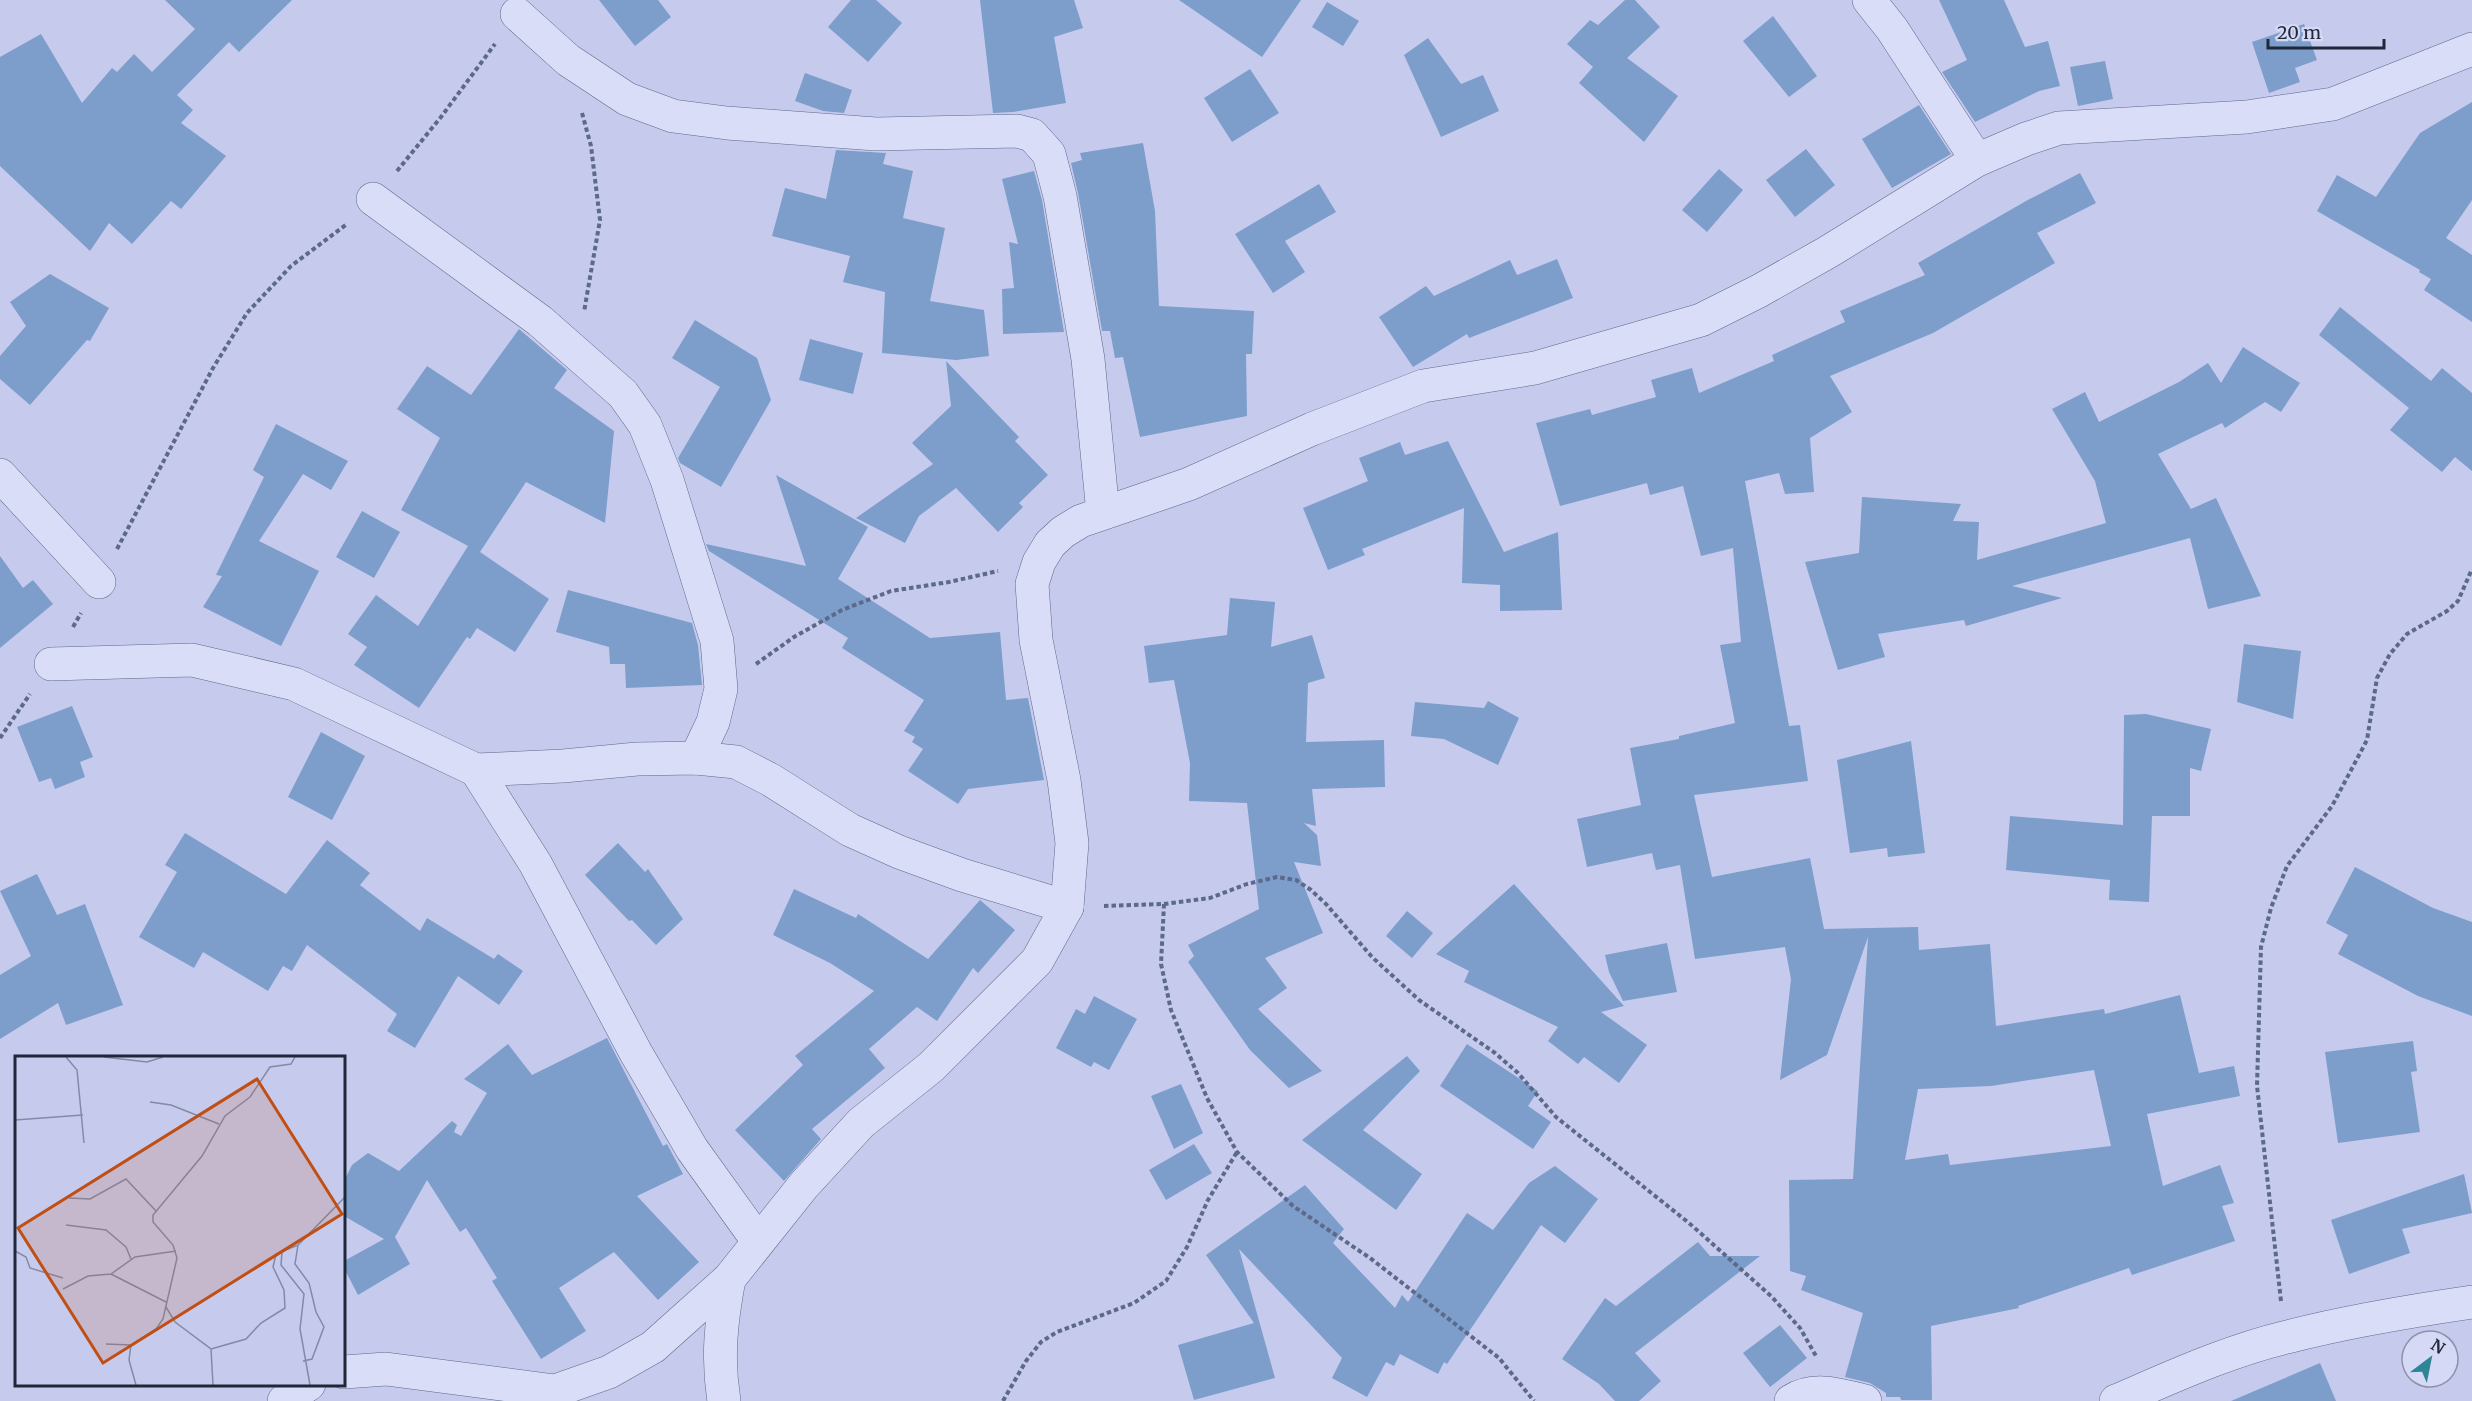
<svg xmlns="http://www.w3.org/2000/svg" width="2472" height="1401" font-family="Merriweather,serif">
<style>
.building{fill:#7d9dcb;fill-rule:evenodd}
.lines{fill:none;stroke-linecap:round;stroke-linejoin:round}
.minor-casing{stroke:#5c6989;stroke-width:34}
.path{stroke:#5c6989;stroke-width:4;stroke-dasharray:4.5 3;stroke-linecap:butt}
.minor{stroke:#d9ddf8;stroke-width:33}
.inset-road{fill:none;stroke:#838aa6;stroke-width:1.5}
.view{fill:#c04f15;fill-opacity:0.15;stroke:#c04f15;stroke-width:3}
.inset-edge{fill:none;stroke:#1f2839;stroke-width:3}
</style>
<rect width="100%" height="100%" fill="#c6cbee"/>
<g class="building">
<path d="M165 0H292L239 52 229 42 177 95 193 110 181 123 226 156 181 209 171 201 132 244 109 223 90 251 0 166V57L41 34 82 103 112 68 117 72 134 54 152 72 195 29Z"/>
<path d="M599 0H658L671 17 635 46Z"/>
<path d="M851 0H876L902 23 868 62 828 27Z"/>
<path d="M980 0H1074L1083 28 1054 37 1066 103 1013 112 993 113Z"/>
<path d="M1179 0H1301L1262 57Z"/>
<path d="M1625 0H1635L1660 27 1627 58 1678 96 1644 142 1579 83 1593 67 1567 44 1590 20 1598 25Z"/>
<path d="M1939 0H2004L2025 47 2048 41 2060 86 2039 91 1975 122 1942 72 1967 60Z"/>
<path d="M1327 2 1359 21 1343 46 1312 27Z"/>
<path d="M1773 16 1817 76 1789 97 1743 41Z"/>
<path d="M2304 24 2317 60 2295 68 2300 82 2269 93 2252 42Z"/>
<path d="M1428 38 1461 84 1483 75 1499 111 1441 137 1404 55Z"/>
<path d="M2105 61 2113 99 2078 106 2070 67Z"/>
<path d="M1250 69 1279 113 1232 142 1204 98Z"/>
<path d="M805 73 852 90 844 113 823 111 795 101Z"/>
<path d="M2472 102V200L2446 238 2472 255V322L2424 290 2431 279 2419 272 2420 270 2317 211 2337 175 2376 197 2420 133Z"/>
<path d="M1919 105 1951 154 1892 188 1862 139Z"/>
<path d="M1143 143 1155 211 1159 306 1254 311 1252 354H1246L1247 416 1140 437 1123 357 1115 358 1110 331H1102L1078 193 1071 163 1082 160 1080 153Z"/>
<path d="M1806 149 1835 185 1795 217 1766 180Z"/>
<path d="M836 150 886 153 883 164 913 171 903 218 945 228 930 301 984 310 989 356 956 360 882 353 885 292 843 282 850 256 772 236 785 188 826 199Z"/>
<path d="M1719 169 1743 190 1707 232 1682 210Z"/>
<path d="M1034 171 1042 200 1064 332 1003 334 1002 289 1014 288 1009 242 1018 244 1002 179Z"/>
<path d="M2080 173 2096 203 2037 233 2055 263 1933 333 1830 376 1852 412 1810 438 1814 492 1785 494 1779 473 1745 481 1789 726 1800 725 1808 781 1694 795 1712 877 1810 858 1824 929 1918 927 1919 950 1990 944 1996 1026 2104 1009 2105 1014 2180 995 2199 1073 2234 1066 2240 1096 2147 1114 2163 1186 2220 1165 2234 1203 2222 1206 2235 1241 2132 1275 2129 1268 2018 1306 2019 1308 1931 1326 1932 1400H1901L1900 1397H1886V1393L1870 1383 1845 1377 1863 1313 1801 1290 1806 1276 1790 1271 1789 1180 1853 1179 1868 937 1827 1055 1780 1080 1791 979 1785 947 1695 959 1680 865 1656 870 1652 853 1587 867 1577 819 1641 805 1630 748 1679 739V736L1735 723 1720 645 1741 642 1733 548 1701 556 1683 486 1650 495 1647 483 1560 506 1536 423 1590 409 1592 415 1656 397 1651 380 1692 368 1699 393 1774 361 1772 355 1845 322 1840 311 1925 275 1918 263 2026 201ZM2094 1070 2111 1146 1950 1165 1948 1154 1905 1160 1918 1089 1991 1086Z"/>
<path d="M1319 184 1336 212 1285 241 1305 272 1273 293 1235 234Z"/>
<path d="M1557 259 1573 298 1469 338 1467 334 1413 367 1379 317 1426 286 1434 296 1510 260 1517 275Z"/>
<path d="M50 274 109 308 90 341 87 340 30 405 0 379V356L26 326 10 302Z"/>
<path d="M2340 307 2431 381 2442 368 2472 393V471L2455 457 2442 472 2390 430 2409 408 2319 335Z"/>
<path d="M695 320 757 358 771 400 721 487 680 463 678 458 720 387 672 358Z"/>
<path d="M519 329 567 370 554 388 614 431 605 523 526 482 480 552 549 599 515 652 477 628 470 639 467 637 419 708 354 665 367 647 348 634 376 595 418 626 468 546 401 510 440 438 397 409 427 366 471 395Z"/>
<path d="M810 339 863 353 853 394 799 380Z"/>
<path d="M2243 347 2300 383 2281 412 2265 402 2225 428 2222 423 2158 454 2191 509 2216 498 2261 596 2208 609 2190 538 2012 586 2062 598 1966 626 1964 620 1878 634 1885 657 1838 670 1805 562 1859 553 1862 497 1961 504 1953 521 1979 522 1977 560 2106 523 2095 481 2052 409 2085 392 2099 422 2179 382 2208 363 2221 383Z"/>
<path d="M946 361 1019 437 1015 441 1048 475 1019 503 1023 507 998 532 956 488 919 516 905 543 856 518 933 464 912 443 951 406Z"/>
<path d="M276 424 348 461 331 490 303 474 259 541 319 571 281 646 203 607 222 576 216 575 264 477 253 470Z"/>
<path d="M1448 441 1504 552 1558 532 1562 610 1500 611V585L1462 583 1464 508 1362 549 1365 555 1328 570 1303 508 1368 481 1359 458 1400 442 1405 455Z"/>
<path d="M776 475 868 527 838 579 930 638 1000 632 1006 700 1028 698 1044 780 968 789 958 804 908 771 923 749 912 742 915 737 904 731 924 700 842 648 848 638 709 551 706 544 806 566Z"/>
<path d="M362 511 400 532 374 578 336 557Z"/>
<path d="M0 556 23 588 33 580 53 604 0 648Z"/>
<path d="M568 590 692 623 698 645 702 685 626 688 625 664H610L609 647 556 632Z"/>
<path d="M1230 598 1275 602 1271 647 1312 635 1325 678 1308 683 1306 742 1384 740 1385 787 1312 789 1316 826 1304 823 1317 835 1321 866 1294 862 1323 933 1265 958 1287 988 1258 1009 1322 1071 1289 1088 1250 1050 1188 962 1194 956 1188 945 1259 909 1247 803 1189 801 1190 763 1174 680 1149 683 1144 646 1227 635Z"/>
<path d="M2244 644 2301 651 2293 719 2237 702Z"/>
<path d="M1488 701 1519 718 1498 765 1444 739 1411 736 1415 702 1484 708Z"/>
<path d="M72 706 93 757 80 762 85 777 55 789 51 778 39 782 17 727Z"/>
<path d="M2146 714 2211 729 2201 771 2190 768V816H2152L2149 902 2109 900 2110 880 2006 870 2010 816 2123 825 2124 715Z"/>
<path d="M321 732 365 756 332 820 288 797Z"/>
<path d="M1911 741 1925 853 1888 857 1887 848 1850 853 1837 760Z"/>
<path d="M185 833 286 894 327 840 370 873 360 885 420 931 427 918 494 959 498 954 523 971 499 1005 458 976 415 1048 387 1031 397 1014 307 945 292 971 283 966 268 991 203 952 194 968 139 937 177 872 165 865Z"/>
<path d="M618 843 645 872 648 869 683 919 656 945 632 920 629 921 585 875Z"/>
<path d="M2355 867 2433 908 2472 922V1016L2418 996 2338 954 2348 935 2326 923Z"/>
<path d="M37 874 57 915 85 904 123 1005 66 1025 58 1003 0 1039V975L31 956 0 891Z"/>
<path d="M1514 884 1624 1006 1601 1012 1647 1045 1619 1083 1584 1057 1578 1064 1548 1041 1558 1027 1464 982 1469 971 1436 954Z"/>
<path d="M794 889 856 918 858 914 928 959 980 900 1015 930 978 973 973 968 937 1021 917 1007 869 1049 885 1068 812 1129 821 1139 784 1181 735 1130 803 1065 795 1056 874 991 830 963 773 935Z"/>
<path d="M1407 911 1433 933 1412 958 1386 936Z"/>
<path d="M1667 943 1677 992 1623 1001 1609 972 1605 955Z"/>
<path d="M1094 996 1137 1019 1109 1070 1094 1062 1091 1067 1056 1048 1076 1009 1085 1014Z"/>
<path d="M607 1038 663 1146 667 1144 683 1174 637 1196 699 1262 658 1300 614 1252 559 1288 586 1331 541 1359 492 1281 497 1278 466 1228 460 1232 427 1180 395 1237 410 1264 358 1295 344 1268V1261L384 1239 344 1216V1181L352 1165 368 1153 399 1171 452 1121 457 1125 454 1132 461 1136 487 1093 464 1079 508 1044 532 1075Z"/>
<path d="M2413 1041 2417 1071 2411 1072 2420 1132 2338 1143 2325 1052Z"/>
<path d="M1467 1044 1538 1091 1528 1106 1551 1122 1533 1149 1440 1086Z"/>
<path d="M1407 1056 1420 1071 1363 1130 1422 1174 1396 1210 1302 1140Z"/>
<path d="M1181 1084 1203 1133 1174 1149 1151 1096Z"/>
<path d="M1194 1144 1212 1173 1166 1200 1149 1170Z"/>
<path d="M1555 1166 1598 1199 1565 1243 1541 1225 1447 1364 1444 1362 1438 1374 1400 1354 1394 1366 1386 1362 1367 1397 1332 1378 1342 1358 1239 1249 1275 1378 1194 1400 1178 1345 1254 1323 1206 1255 1305 1185 1344 1229 1333 1243 1395 1308 1402 1295 1408 1302 1467 1213 1493 1230 1529 1183Z"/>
<path d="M2464 1174 2472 1213 2402 1229 2410 1253 2349 1274 2331 1220Z"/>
<path d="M1698 1242 1710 1256H1760L1635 1353 1661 1381 1639 1401H1615L1599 1384 1562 1359 1605 1298 1616 1306Z"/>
<path d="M1780 1325 1807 1358 1770 1387 1743 1353Z"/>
<path d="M2320 1363 2336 1401H2231Z"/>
</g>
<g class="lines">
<defs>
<g id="minor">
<path d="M1869 0 1892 29 1977 160"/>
<path d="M517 14 568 60 627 99 673 116 727 123 876 134 1017 131 1032 135 1049 154 1060 196 1088 359 1103 513"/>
<path d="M373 199 540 321 623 394 645 425 667 480 717 641 721 689 713 722 696 758"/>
<path d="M0 475 99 582"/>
<path d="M51 664 192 660 294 684 476 770 563 766 637 759 696 758 736 762 771 780 850 830 899 852 962 875 1067 907"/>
<path d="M476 770 535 863 636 1053 692 1149 758 1241"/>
<path d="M344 1372 386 1369 555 1391 609 1372 653 1347 729 1279 804 1185 861 1123 931 1067 1037 961 1067 907 1072 843 1064 780 1036 640 1032 584 1039 562 1050 544 1063 532 1081 521 1189 484 1312 429 1423 386 1535 368 1701 320 1759 291 1828 252 1977 160 2026 139 2059 128 2247 117 2333 104 2472 49"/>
<path d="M284 1401 309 1384"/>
<path d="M724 1401C717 1358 721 1322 729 1279"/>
<path d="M1791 1401C1814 1386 1840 1395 1865 1401"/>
<path d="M2116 1401C2172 1377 2228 1351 2287 1337 2348 1321 2410 1311 2472 1302"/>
</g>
</defs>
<use href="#minor" class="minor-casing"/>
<g class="path">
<path d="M582 113 591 146 600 220 584 312"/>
<path d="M397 171 441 117 495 44"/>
<path d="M117 549 213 368 247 313 291 266 347 224"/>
<path d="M73 627 81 613"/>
<path d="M756 664 794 637 842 610 891 591 949 582 998 571"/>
<path d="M0 738 30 694"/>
<path d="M1164 904 1161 964 1171 1010 1207 1098 1237 1152 1293 1206 1370 1258 1499 1358 1534 1401"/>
<path d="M1104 906 1164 904 1210 898 1247 884 1277 877 1296 880 1311 890 1326 904 1372 957 1419 1000 1495 1053 1518 1073 1556 1117 1689 1223 1771 1296 1800 1328 1816 1356"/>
<path d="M2281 1301 2257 1086 2261 947 2271 908 2287 866 2332 806 2367 740 2377 678 2390 654 2407 634 2447 611 2458 601 2472 569"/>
<path d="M1003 1401 1026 1361 1041 1342 1057 1332 1134 1303 1166 1281 1187 1247 1208 1200 1237 1152"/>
</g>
<use href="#minor" class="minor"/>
</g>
<g transform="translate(15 1056)">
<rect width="330" height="330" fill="#c6cbee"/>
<path class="inset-road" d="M51 1 62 14 69 87M89 1 132 6 148 1M135 46 156 49 204 68M0 64 68 59M54 142 75 143 111 123 141 155M51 169 91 174 111 191 116 203M283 189 280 208 294 227 301 256 309 271 297 303 288 305M0 195 11 201 15 212 48 222M267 196 266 209 289 238 285 273 295 329M96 218 151 246M48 233 73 220 96 218 120 201 161 195M151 251 160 266 196 293 198 329M91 288 116 289M196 293 231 283 246 267 270 252 269 234 258 211 261 198 283 189 330 141M0 300V320M121 329 114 304 116 289 141 273 148 263 162 202 158 189 138 166V159L187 100 210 60 235 41 255 11 276 8 280 1"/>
<path class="view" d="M242 23 327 158 88 307 3 172Z"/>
<rect width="330" height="330" class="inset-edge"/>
</g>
<g transform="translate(2430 1359) rotate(32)"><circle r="28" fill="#d5d9f5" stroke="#8c92aa" stroke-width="1.5"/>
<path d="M0-4.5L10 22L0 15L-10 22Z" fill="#2d8597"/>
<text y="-9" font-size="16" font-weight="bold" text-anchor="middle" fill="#1f2839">N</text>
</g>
<path d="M2268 39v9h116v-9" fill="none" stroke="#1f2839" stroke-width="3"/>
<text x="2277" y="39" font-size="18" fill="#1f2839" stroke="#d5d9f5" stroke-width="4.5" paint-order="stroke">20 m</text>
</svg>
